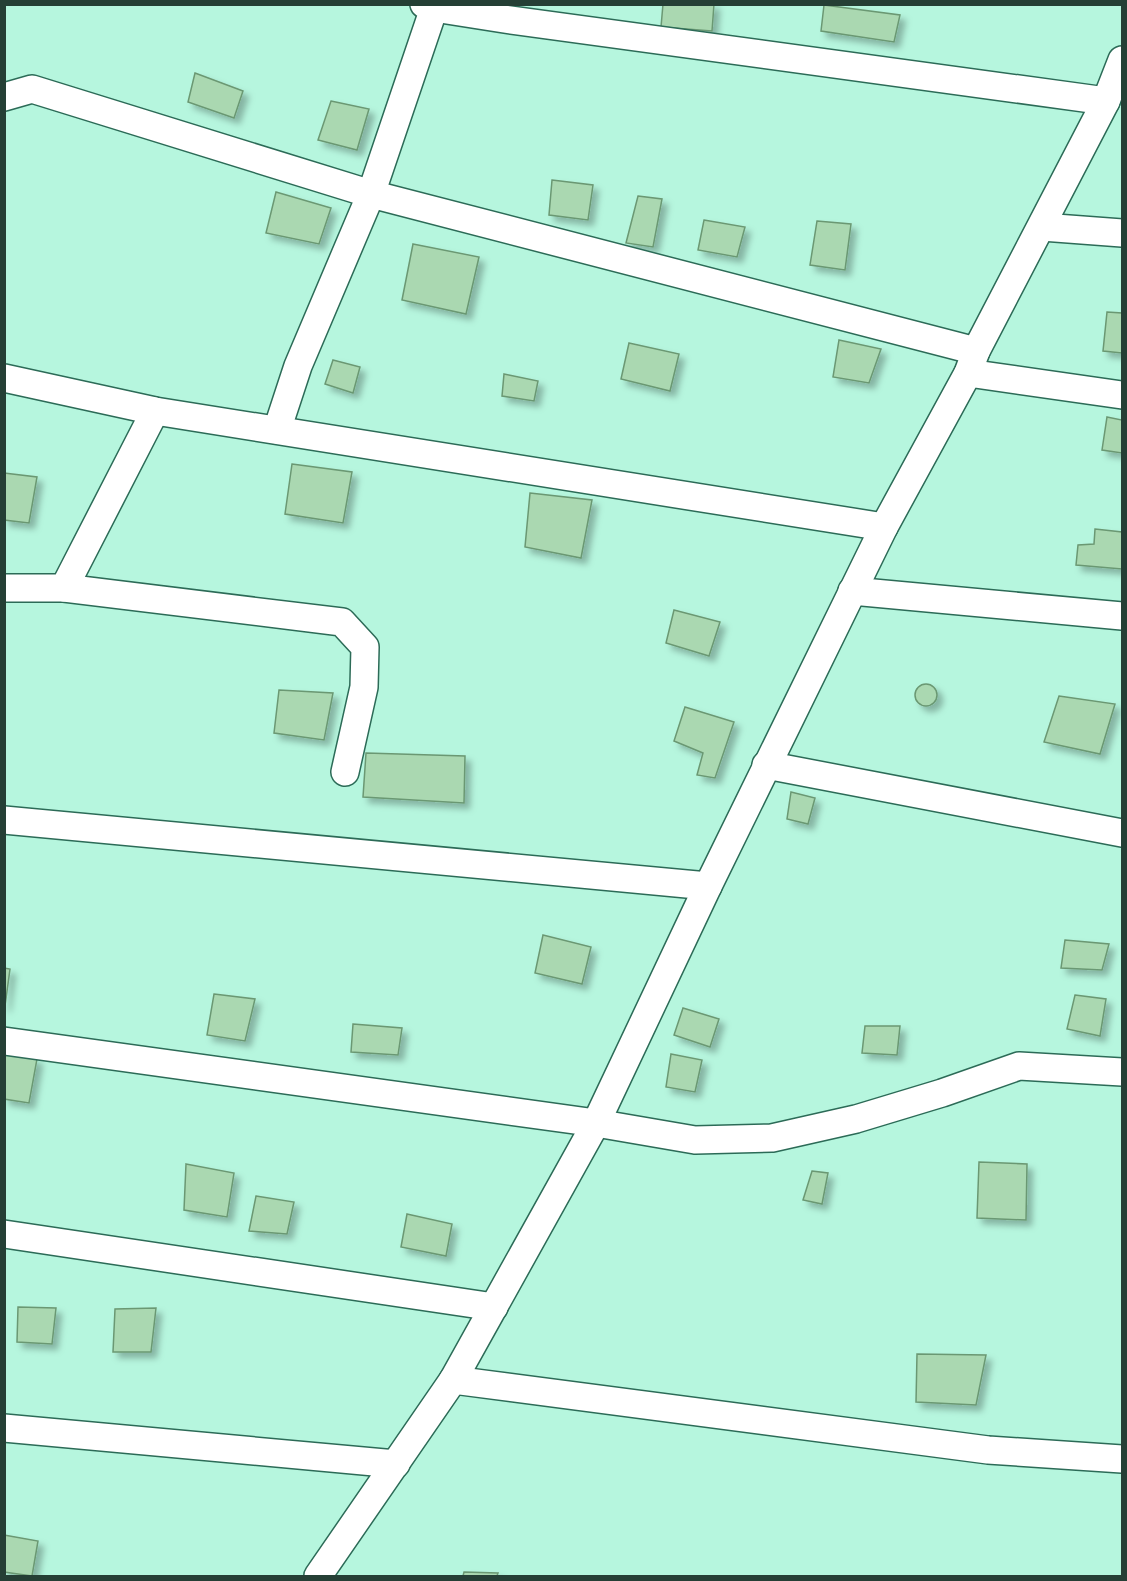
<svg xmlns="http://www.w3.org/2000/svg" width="1127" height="1581" font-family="'Open Sans',sans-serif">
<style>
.building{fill:#aad8b1;stroke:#6b9873;stroke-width:1.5;filter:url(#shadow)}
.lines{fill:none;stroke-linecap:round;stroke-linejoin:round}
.minor-casing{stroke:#2c6b57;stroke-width:30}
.minor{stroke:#fff;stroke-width:27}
</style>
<defs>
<filter id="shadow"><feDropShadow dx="5.5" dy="5.5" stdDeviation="3" flood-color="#0004"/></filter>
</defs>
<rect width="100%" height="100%" fill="#b6f6de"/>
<g class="building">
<path d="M663 4H714L712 31 661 27Z"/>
<path d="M824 5 900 15 894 42 821 31Z"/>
<path d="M195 73 243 91 234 118 188 102Z"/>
<path d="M331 101 369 109 357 150 318 140Z"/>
<path d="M552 180 593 185 588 220 549 215Z"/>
<path d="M276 192 331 208 319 244 266 233Z"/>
<path d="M638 196 662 199 653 247 626 243Z"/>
<path d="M704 220 745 227 737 257 698 250Z"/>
<path d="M817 221 851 224 845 270 810 265Z"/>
<path d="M413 244 479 257 466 314 402 300Z"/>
<path d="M1107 312 1122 313V353L1103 351Z"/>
<path d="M839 340 881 349 869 383 833 377Z"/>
<path d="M629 343 679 354 670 391 621 379Z"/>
<path d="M333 360 360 367 353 393 325 384Z"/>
<path d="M504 374 538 381 534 401 502 396Z"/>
<path d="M1107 417 1122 420V453L1102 450Z"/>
<path d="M292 464 352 472 343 523 285 514Z"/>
<path d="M4 473 37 477 29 523 4 520Z"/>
<path d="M530 493 592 500 581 558 525 547Z"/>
<path d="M1095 529 1122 532V569L1076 565 1078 545 1094 544Z"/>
<path d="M674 610 720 622 709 656 666 643Z"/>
<circle cx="926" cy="695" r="11"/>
<path d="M279 690 333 693 324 740 274 733Z"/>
<path d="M1059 696 1115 704 1100 754 1044 742Z"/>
<path d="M685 707 734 722 715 778 697 775 703 753 674 741Z"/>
<path d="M366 753 465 756 464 803 363 797Z"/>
<path d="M791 792 815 798 808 824 787 819Z"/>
<path d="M543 935 591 947 582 984 535 973Z"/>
<path d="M1065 940 1109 944 1102 970 1061 968Z"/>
<path d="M4 968 10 969 5 1006H4Z"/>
<path d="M214 994 255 999 245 1041 207 1035Z"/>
<path d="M1075 995 1106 999 1100 1036 1067 1029Z"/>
<path d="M683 1008 719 1019 710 1047 674 1035Z"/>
<path d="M353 1024 402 1028 398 1055 351 1052Z"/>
<path d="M865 1026H900L897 1055 862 1053Z"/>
<path d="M4 1054 37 1059 29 1103 4 1099Z"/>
<path d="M671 1054 702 1060 695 1092 666 1087Z"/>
<path d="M979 1162 1027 1164 1026 1220 977 1218Z"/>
<path d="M186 1164 234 1173 227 1217 184 1210Z"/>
<path d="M812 1171 828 1173 822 1204 803 1200Z"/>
<path d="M256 1196 294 1202 287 1234 249 1231Z"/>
<path d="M407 1214 452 1224 446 1256 401 1247Z"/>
<path d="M18 1307 56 1308 52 1344 17 1342Z"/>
<path d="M156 1308 151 1352H113L115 1309Z"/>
<path d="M917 1354 986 1355 976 1405 916 1402Z"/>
<path d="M4 1535 38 1541 32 1576 4 1572Z"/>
<path d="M464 1572 498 1573 497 1576H463Z"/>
</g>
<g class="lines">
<defs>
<g id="minor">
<path d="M424 4 434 8 504 19 1106 101"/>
<path d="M4 97 32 89 371 194 976 351"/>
<path d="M1042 227 1122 233"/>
<path d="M968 373 1122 395"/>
<path d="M4 378 155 411 884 527"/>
<path d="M277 430 298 366 371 194 434 8"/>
<path d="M4 588H64L155 411"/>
<path d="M64 588 342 622 365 647 364 687 345 772"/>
<path d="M852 591 1122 616"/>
<path d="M766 765 1122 833"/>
<path d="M4 820 708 886"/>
<path d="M4 1041 596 1123 695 1140 772 1138 856 1119 942 1093 1019 1066 1122 1072"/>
<path d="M4 1234 494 1307"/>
<path d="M453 1380 988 1450 1122 1459"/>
<path d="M4 1428 396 1464"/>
<path d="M318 1576 453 1380 596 1123 708 886 884 527 968 373 976 351 1106 101 1122 60"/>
</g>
</defs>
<use href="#minor" class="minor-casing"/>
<use href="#minor" class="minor"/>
</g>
<rect width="1127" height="1581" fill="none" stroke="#253f35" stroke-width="12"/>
</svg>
